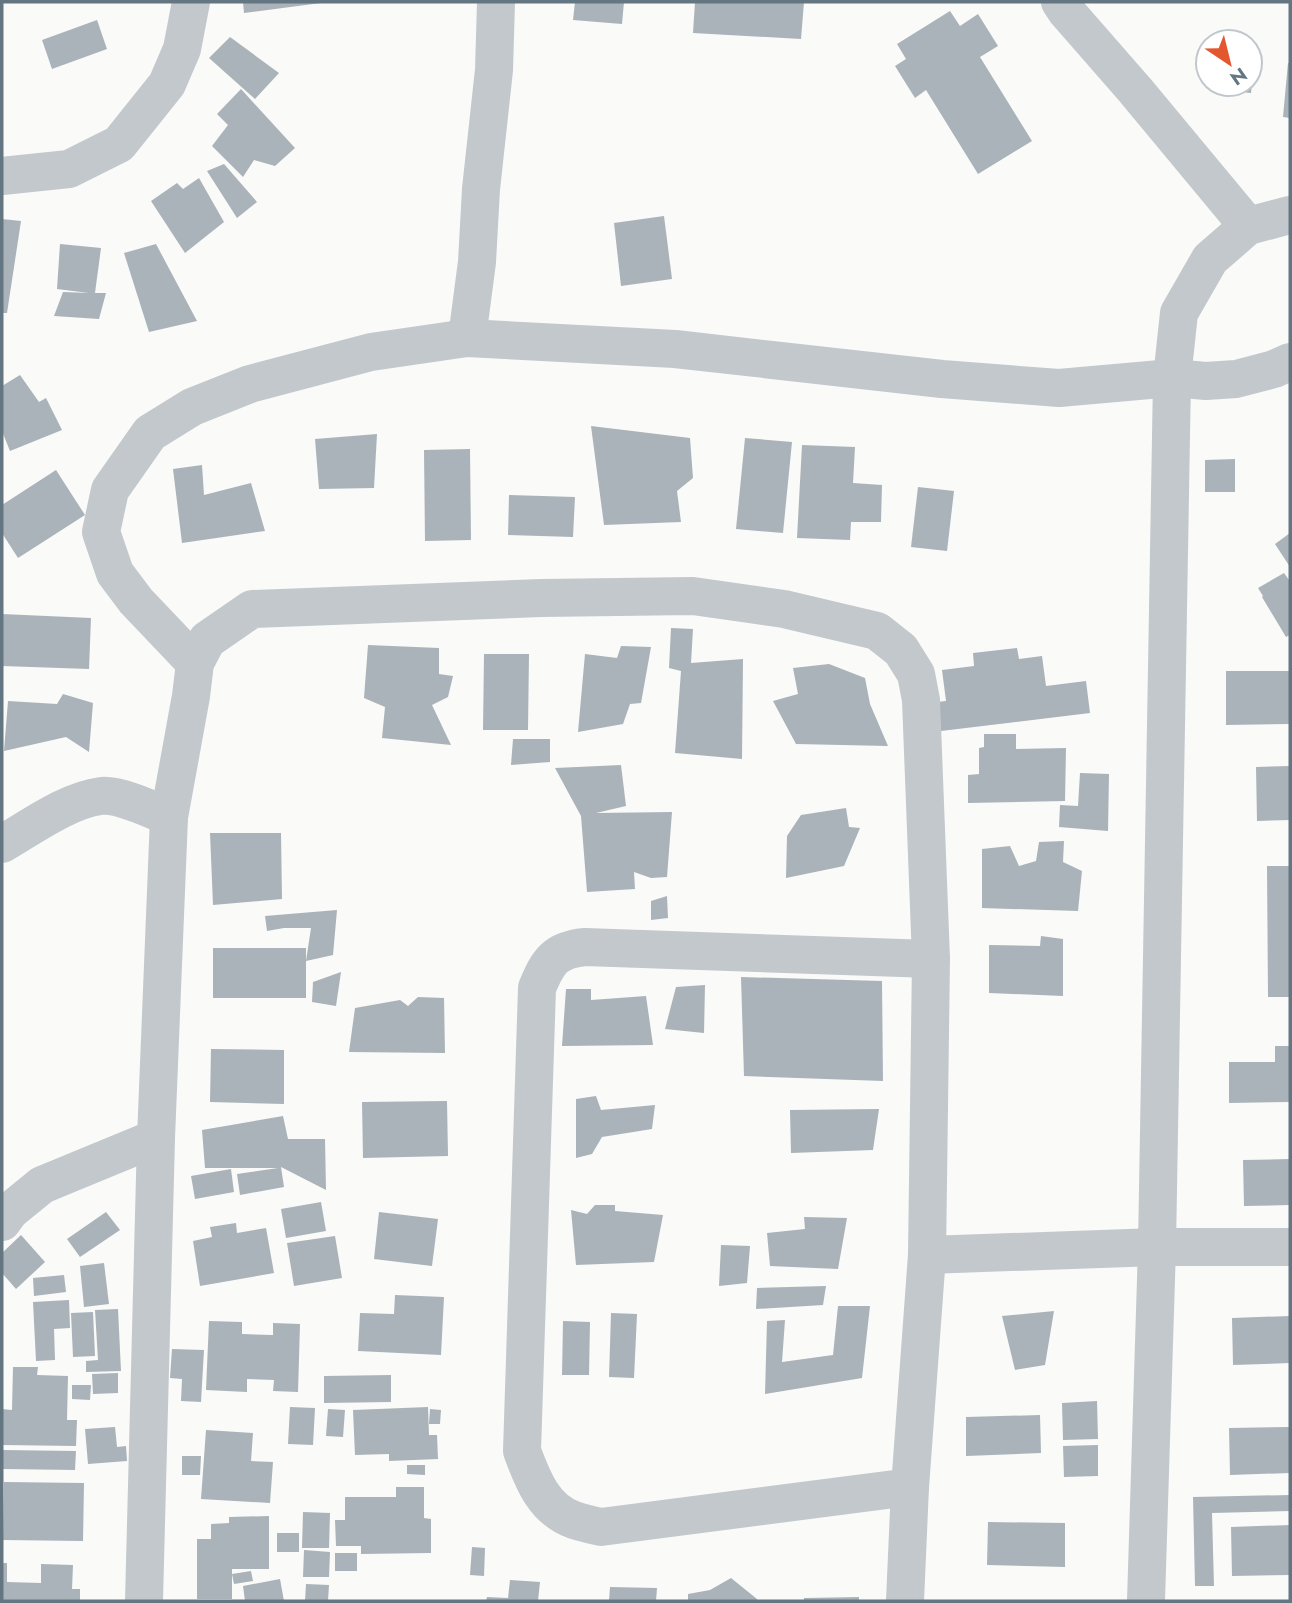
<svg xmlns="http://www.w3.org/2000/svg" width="1292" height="1603" font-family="Jost,sans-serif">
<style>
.building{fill:#aab3b9}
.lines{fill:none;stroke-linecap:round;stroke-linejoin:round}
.minor{stroke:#c3c8cc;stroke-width:38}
</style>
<rect width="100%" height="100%" fill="#fafaf8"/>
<g class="building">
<path d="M243 2H321V3L244 13Z"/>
<path d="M575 2H624L622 24 573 20Z"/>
<path d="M695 2H804L801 39 693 33Z"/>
<path d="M950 11 960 26 978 14 998 46 980 57 1032 141 978 174 926 90 915 98 895 66 906 59 897 44Z"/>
<path d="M97 20 107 49 52 69 42 40Z"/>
<path d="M230 37 279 73 255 99 209 58Z"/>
<path d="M1250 48H1256L1251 93 1228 91 1229 84H1250Z"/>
<path d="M1288 63H1290V118L1283 117Z"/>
<path d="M241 89 295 148 275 166 254 160 243 177 212 146 228 125 217 114Z"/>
<path d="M224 164 257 202 237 218 207 171Z"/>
<path d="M199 178 224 222 185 253 151 201 177 183 183 189Z"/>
<path d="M664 216 672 279 621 286 614 223Z"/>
<path d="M2 219 21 221 7 313H2Z"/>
<path d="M60 244 101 248 95 293H106L99 319 54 316 63 292 89 293 57 289Z"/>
<path d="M156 244 197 321 149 332 124 253Z"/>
<path d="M20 375 39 402 46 398 62 430 10 451 2 431V386Z"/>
<path d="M591 426 690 438 693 478 677 491 681 522 604 525Z"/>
<path d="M377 434 374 488 319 489 315 439Z"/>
<path d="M745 438 792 442 783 533 736 529Z"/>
<path d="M802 445 855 447 853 483 882 485 881 522H851L850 540 797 538Z"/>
<path d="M470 449 471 540 425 541 424 450Z"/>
<path d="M1235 459V492H1205V460Z"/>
<path d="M202 465 204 495 251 483 265 531 182 543 173 469Z"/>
<path d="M56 470 85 515 18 558 2 533V505Z"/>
<path d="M918 487 954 491 947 551 911 547Z"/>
<path d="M509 495 575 497 573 537 508 535Z"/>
<path d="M1290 533V567L1275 544Z"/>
<path d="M1284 573 1289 580 1290 579V635L1286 637 1262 597 1263 596 1258 588Z"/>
<path d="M2 614 91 618 89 669 2 666Z"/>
<path d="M671 628 693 629 691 663 743 659 742 759 675 753 681 671 669 668Z"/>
<path d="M368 645 439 648V674L453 676 448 697 432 705 451 745 382 738 385 707 364 698Z"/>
<path d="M621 646 651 647 641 703 630 704 623 724 578 732 585 654 617 658Z"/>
<path d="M1017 648 1019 659 1042 656 1046 686 1086 681 1090 713 941 731 937 702 946 701 942 670 974 666 973 653Z"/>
<path d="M484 654H529L528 730H483Z"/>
<path d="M829 664 865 678 870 704 888 746 796 744 773 701 798 694 793 668Z"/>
<path d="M1226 671H1290V724L1226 725Z"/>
<path d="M63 694 93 703 89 752 66 737 4 751 8 701 57 704Z"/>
<path d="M984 734H1016V749L1066 748 1065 801 968 803V775L979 774V748L984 747Z"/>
<path d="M513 739H550V762L511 765Z"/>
<path d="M621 765 626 806 596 813 672 812 667 877 651 878 634 872 635 889 587 892 581 816 555 768Z"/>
<path d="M1290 766V820L1257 821 1256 767Z"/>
<path d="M1080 773 1109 774 1108 831 1059 827 1060 805 1078 806Z"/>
<path d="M846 808 849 827 860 828 844 866 786 878 787 836 801 815Z"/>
<path d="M210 833H281L282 899 213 905Z"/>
<path d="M1064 841 1063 862 1082 871 1078 911 982 908V849L1010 846 1019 866 1036 861 1039 842Z"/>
<path d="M1267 866H1290V997H1268Z"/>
<path d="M667 896 668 918 651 920V901Z"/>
<path d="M337 910 333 955 306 961 311 928H284L267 931 265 916Z"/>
<path d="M1041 936 1063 939V996L989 993V945L1040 946Z"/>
<rect x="213" y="948" width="93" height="50"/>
<path d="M341 972 336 1006 312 1002 313 982Z"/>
<path d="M741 977 882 981 883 1081 744 1076Z"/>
<path d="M705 985 704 1033 665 1029 676 987Z"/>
<path d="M566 989H591V1000L646 996 653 1045 562 1046Z"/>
<path d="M418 997 444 998 445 1053 349 1052 355 1008 400 1000 408 1006Z"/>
<path d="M1275 1046H1290V1102L1229 1103V1062H1275Z"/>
<path d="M211 1049 284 1050V1104L210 1102Z"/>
<path d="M596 1096 601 1110 655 1105 652 1129 602 1137 592 1154 576 1158V1099Z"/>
<path d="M447 1101 448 1156 363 1158 362 1102Z"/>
<path d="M879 1109 873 1150 791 1153 790 1110Z"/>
<path d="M283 1116 288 1139H325L326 1190 281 1167 284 1187 240 1195 237 1174 278 1168H205L202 1130Z"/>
<path d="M1290 1159V1205L1244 1206 1243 1160Z"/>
<path d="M231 1169 234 1192 195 1199 191 1176Z"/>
<path d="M321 1202 326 1231 286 1238 281 1209Z"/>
<path d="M595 1205H615V1211L663 1215 654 1262 576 1265 571 1210 587 1214Z"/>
<path d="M106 1212 120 1230 80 1257 67 1239Z"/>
<path d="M379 1212 438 1219 432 1266 374 1259Z"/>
<path d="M804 1217 847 1218 838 1269 770 1266 767 1233 805 1229Z"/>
<path d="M236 1223 237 1233 266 1228 274 1273 200 1286 193 1241 212 1237 210 1227Z"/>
<path d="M21 1235 45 1262 16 1289 2 1273V1253Z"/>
<path d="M335 1236 342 1278 294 1286 287 1243Z"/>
<path d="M721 1245 750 1246 747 1283 719 1286Z"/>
<path d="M104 1263 109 1304 84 1307 80 1266Z"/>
<path d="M64 1275 66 1292 34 1296 33 1278Z"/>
<path d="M826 1286 823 1305 756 1309 757 1288Z"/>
<path d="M395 1295 444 1297 441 1355 358 1351 360 1313 394 1314Z"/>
<path d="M69 1300 70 1328 54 1329 55 1360 36 1361 33 1302Z"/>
<path d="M838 1306H870L862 1378 765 1394 767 1321 785 1320 782 1362 833 1355Z"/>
<path d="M118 1309 121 1371 86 1372V1361L98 1360 95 1310Z"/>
<path d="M1054 1311 1045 1365 1015 1370 1002 1316Z"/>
<path d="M93 1312 95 1356 73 1357 71 1313Z"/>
<path d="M611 1313 637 1314 634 1378 609 1377Z"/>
<path d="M1290 1316V1363L1233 1365 1232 1318Z"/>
<path d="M209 1321 242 1322V1334L273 1335V1323L300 1324 298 1392 273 1391 274 1380 247 1379V1392L206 1390Z"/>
<path d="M563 1321 590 1322 589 1375H562Z"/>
<path d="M172 1349 204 1350 201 1402 181 1401 182 1379 170 1378Z"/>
<path d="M13 1367H38L37 1375 68 1376 67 1420H77L76 1446 2 1445V1409L12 1410Z"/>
<path d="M118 1373V1393L93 1394 92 1374Z"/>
<path d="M391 1375V1402L324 1403V1376Z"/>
<path d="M72 1385H91L90 1400 72 1399Z"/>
<path d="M1097 1401 1098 1439 1063 1440 1062 1403Z"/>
<path d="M290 1407 315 1408 313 1445 288 1444Z"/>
<path d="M428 1407 429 1435H437L438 1459 389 1461V1454L355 1455 353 1410Z"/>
<path d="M328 1409 345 1410 343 1437 326 1436Z"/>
<path d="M430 1409 441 1410 440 1424H429Z"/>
<path d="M1040 1415 1041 1453 966 1456V1417Z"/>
<path d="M115 1427 117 1447 126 1446 127 1461 88 1464 85 1429Z"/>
<path d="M1290 1427V1473L1230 1475 1229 1428Z"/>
<path d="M206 1430 253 1433 251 1461 273 1462 270 1503 201 1499Z"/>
<path d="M1098 1445V1476L1064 1477 1063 1446Z"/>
<path d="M3 1450 76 1451 75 1470 3 1469Z"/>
<path d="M182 1456H201L200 1475H182Z"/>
<path d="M407 1465H425V1475L407 1474Z"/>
<path d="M4 1482 84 1483 83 1541 3 1540Z"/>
<path d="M396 1487H424V1518L431 1519V1553L361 1554V1546H336L335 1520H345V1497H396Z"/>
<path d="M1290 1495V1511L1212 1513 1214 1586H1195L1193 1497Z"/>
<path d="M303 1512 330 1513 329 1548H302Z"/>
<path d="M269 1516V1569H232V1599H197V1539H211V1524L229 1523V1517Z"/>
<path d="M988 1522 1065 1523V1567L987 1565Z"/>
<path d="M1290 1525V1575L1232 1576 1231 1527Z"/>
<rect x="277" y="1533" width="22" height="19"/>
<path d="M472 1547 485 1548 484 1576 470 1575Z"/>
<path d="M304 1550 330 1552 329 1577H303Z"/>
<rect x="335" y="1553" width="22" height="18"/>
<path d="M2 1563H7V1582L41 1583V1564L73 1565 72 1589H80V1601H2Z"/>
<path d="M251 1571 253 1581 234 1584 232 1574Z"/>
<path d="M731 1578 757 1599V1601H688V1594L710 1590Z"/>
<path d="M280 1579 284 1601H245L243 1586Z"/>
<path d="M510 1580 540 1582 538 1601H486L487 1597 508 1598Z"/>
<path d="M306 1584 329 1585 328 1601H305Z"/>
<path d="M610 1587 657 1588 656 1601H609Z"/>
<path d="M859 1597V1601H804V1598Z"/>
</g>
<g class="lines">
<g class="minor">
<path d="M1060 2 1066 11 1135 90 1248 226"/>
<path d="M2 176 69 169 119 144 167 84 182 49 191 2"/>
<path d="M467 338 477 262 481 189 494 70 496 2"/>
<path d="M195 663 136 601 115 573 101 532 110 490 150 433 192 407 250 384 371 352 467 338 675 349 942 379 1059 388 1172 378 1206 381 1236 379 1274 369 1290 362"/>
<path d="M2 844C30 828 68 800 101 796 119 794 153 810 169 817"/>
<path d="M2 1222 10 1211 42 1185 156 1138"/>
<path d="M927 1255 1157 1247H1290"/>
<path d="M910 1487 601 1527C592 1525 583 1523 574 1520 543 1509 532 1478 522 1451L537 988C548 961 555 950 585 947L931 959"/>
<path d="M144 1601 156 1138 169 817 191 696 195 663 207 640 252 609 541 598 693 596 784 609 877 631 901 650 916 674 921 700 931 959 927 1255 910 1487 905 1601"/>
<path d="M1146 1601 1157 1247 1172 378 1179 313 1210 259 1248 226 1290 215"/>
</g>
</g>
<rect width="1292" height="1603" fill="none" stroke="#657683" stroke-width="7"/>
<g transform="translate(1229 63) rotate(145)"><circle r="33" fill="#ffffff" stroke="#c1c8cd" stroke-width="2"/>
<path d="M0-5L12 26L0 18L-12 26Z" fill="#e4572e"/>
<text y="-10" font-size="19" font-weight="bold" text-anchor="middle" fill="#657683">N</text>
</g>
</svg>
